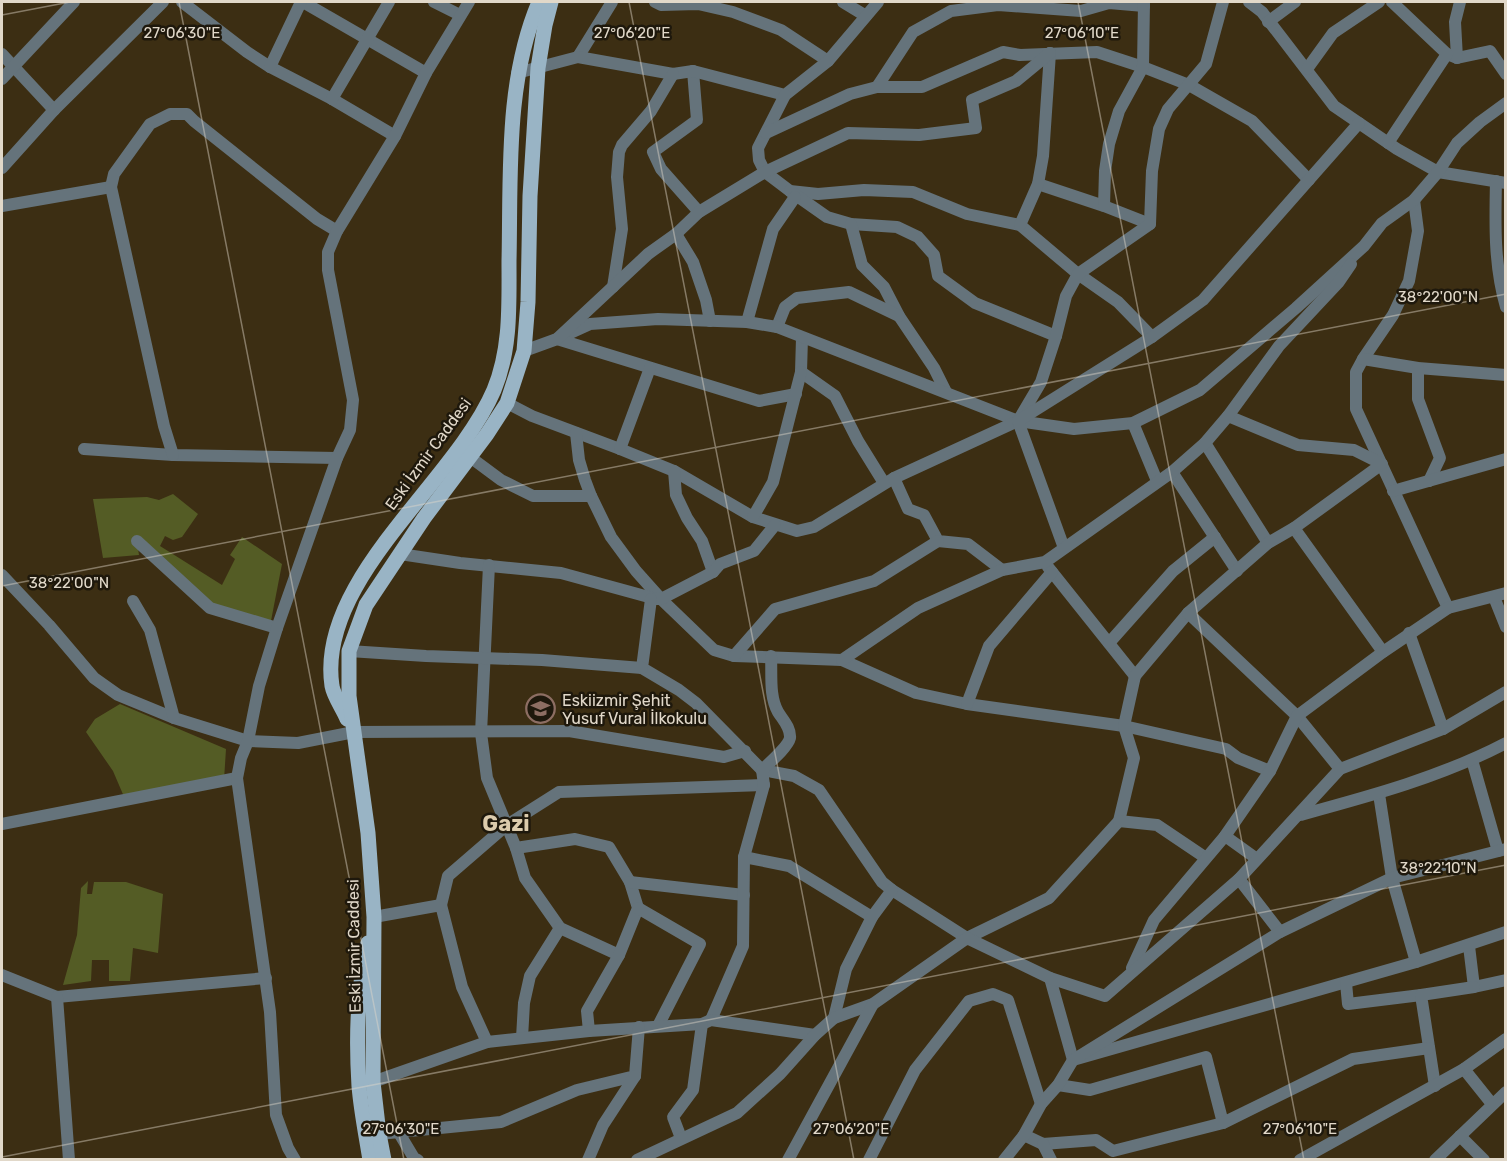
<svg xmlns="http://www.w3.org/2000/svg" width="1507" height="1161" font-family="Rubik,sans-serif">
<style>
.green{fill:#545c25}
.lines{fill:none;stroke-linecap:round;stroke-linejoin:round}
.street{stroke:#65737b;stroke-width:12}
.primary{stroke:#99b4c5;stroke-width:15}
.ticks{fill:none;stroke:#e1d8c9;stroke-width:1.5;stroke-opacity:0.45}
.labels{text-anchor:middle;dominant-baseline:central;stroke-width:5;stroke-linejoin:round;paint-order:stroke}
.street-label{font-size:16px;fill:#e1d8c9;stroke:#1e180c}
.poi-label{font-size:16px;fill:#e1d8c9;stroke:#1e180c;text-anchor:start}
.district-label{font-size:22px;font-weight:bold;fill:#dccbac;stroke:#1e180c}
.ticks-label{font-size:15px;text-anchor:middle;fill:#e1d8c9;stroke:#1e180c;stroke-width:5;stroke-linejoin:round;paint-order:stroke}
</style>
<rect width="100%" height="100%" fill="#3c2e13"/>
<g class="green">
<path d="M173 494 198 514 182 537 173 540 165 536 160 546 222 585 235 559 230 555 242 537 282 564 270 626 210 608 137 542 139 555 103 558 93 499 147 497 159 500Z"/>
<path d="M120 704 226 749 224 780 125 799 113 771 86 732 95 719Z"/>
<path d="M88 881 87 894H92L94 882H126L163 894 158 953 133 948 130 981H109V960H92L91 981 63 985 77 935 81 888Z"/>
</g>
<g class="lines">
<g class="street">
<path d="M182 2 247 52 270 67 332 99 395 136"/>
<path d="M303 2 426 73"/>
<path d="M434 2 460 15"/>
<path d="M655 2 661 5 698 4 733 12 781 30 828 61"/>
<path d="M843 2 866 16"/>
<path d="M1249 2 1262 12 1334 106 1397 149 1438 172 1506 183"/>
<path d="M1268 22 1295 2"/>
<path d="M2 54 54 110"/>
<path d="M1447 54 1457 58 1490 51 1506 74"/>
<path d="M578 57 612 2"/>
<path d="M1457 58 1455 22 1460 2"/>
<path d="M270 67 301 2"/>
<path d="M1307 69 1333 33 1379 2"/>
<path d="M693 71 697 120 653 152 661 169 699 212"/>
<path d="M517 73 578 57 673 74 693 71 785 95 828 61 878 2"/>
<path d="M2 79 74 2"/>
<path d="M877 87 913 32 951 11 998 5 1081 11 1109 3 1144 6"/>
<path d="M785 95 758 148 759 160 765 172 790 191 818 194 864 190 913 192 967 214 1020 225 1078 274 1118 302 1152 337"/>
<path d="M332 99 389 2"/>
<path d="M766 133 850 94 877 87H922L1003 52 1020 55 1097 52 1143 67 1189 85 1252 121 1309 180"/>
<path d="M1388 143 1447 54 1392 2"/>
<path d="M2 168 54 110 163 2"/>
<path d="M1496 181C1495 224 1494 266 1506 307"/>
<path d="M1038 184 1104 206 1150 224"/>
<path d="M790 191 827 217 851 224 897 227 918 237 934 255 938 276 975 303 1056 336"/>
<path d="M1414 200 1418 231 1409 281 1393 315 1363 359 1356 372V409L1448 608"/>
<path d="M2 206 111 187"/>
<path d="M1104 206 1105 171 1109 144 1119 111 1143 67 1144 2"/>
<path d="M851 224 862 265 884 287 899 316 934 368 946 392"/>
<path d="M1020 225 1038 184 1043 156 1050 53"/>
<path d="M676 234 693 262 706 300 710 321"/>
<path d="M613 287 622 229 617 177 619 152 622 145 651 111 673 74"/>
<path d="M747 322 773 229 795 197"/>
<path d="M777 327 785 307 797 298 849 292 899 316"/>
<path d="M802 338 801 372 835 396 858 441 884 483"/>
<path d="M557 339 590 324 658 319 747 322 777 327 1018 421 1041 382 1056 336 1066 296 1078 274 1150 224 1152 171 1159 129 1168 109 1206 64 1223 2"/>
<path d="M557 339 759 401 796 394"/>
<path d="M524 351 557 339 648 254 676 234 699 212 765 172 848 133 919 135 976 128 972 100 1016 81 1050 53"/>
<path d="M1363 359 1418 368 1506 375"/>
<path d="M1418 368V399L1440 458 1429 481"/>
<path d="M507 403 532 416 620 449 674 471 753 517 797 531 814 527 894 478 1018 421 1074 429 1133 423 1200 390 1296 308 1364 246 1382 223 1414 200 1438 172 1457 143 1480 122 1506 103"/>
<path d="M1133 423 1157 481"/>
<path d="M576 433 579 460 585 480 591 496 611 537 636 571 661 599 714 650 734 656 842 660 916 693 967 704 1124 726 1226 749 1238 758 1270 771"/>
<path d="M1205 443 1268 543"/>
<path d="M84 449 173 455 337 458"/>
<path d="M620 449 650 368"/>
<path d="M173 455 164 426 111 187 114 174 150 124 170 114H187L194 121 317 219 337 231"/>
<path d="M470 457 501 480 533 496H591"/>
<path d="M674 471 676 495 687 518 702 541 713 572"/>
<path d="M1172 472 1237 571"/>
<path d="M894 478 908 509 924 515 938 541 968 544 1002 570"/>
<path d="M1393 491 1506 459"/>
<path d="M753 517 773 482 801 372"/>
<path d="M1294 528 1383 652"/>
<path d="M137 541 210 608 277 628"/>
<path d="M1064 548 1018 421 1152 337 1203 300 1359 123"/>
<path d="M400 554 460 563 561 573 656 599H661L713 572 720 564 754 551 775 525"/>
<path d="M489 565 481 733 487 778 516 848 525 878 560 928 619 955"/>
<path d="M1048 567 1135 676"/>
<path d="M2 575 49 625 94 678 118 695 174 718 248 741 298 743 354 732 569 731 724 757 745 751"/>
<path d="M1494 597 1506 627"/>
<path d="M651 599 642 668 679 690 696 703 762 770 794 776 819 790 882 882 892 890 967 938 1049 898 1119 821 1134 758 1124 726 1135 676 1188 613 1268 543 1294 528 1382 464 1354 450 1298 445 1228 416"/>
<path d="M133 601 150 630 174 718"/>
<path d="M1188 613 1297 716 1340 769"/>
<path d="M1409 633 1443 729"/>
<path d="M1109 643 1173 571 1215 537"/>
<path d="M349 651 426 656 542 660 642 668"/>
<path d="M734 656 775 609 874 581 938 541"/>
<path d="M842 660 918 608 1002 570 1045 562 1172 472 1205 443 1228 416 1279 346 1338 283 1351 264"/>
<path d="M967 704 989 646 1052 572"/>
<path d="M1472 760 1498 851"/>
<path d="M1379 794 1392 878 1416 962"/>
<path d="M1300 815C1370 796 1441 777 1506 743"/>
<path d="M1119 821 1157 825 1206 858"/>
<path d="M2 824 237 778"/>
<path d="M1225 836 1257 859"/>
<path d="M516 848 575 839 609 847 630 882 638 908 619 955 587 1011 589 1031"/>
<path d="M744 857 789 866 872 917"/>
<path d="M1239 879 1280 932"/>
<path d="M630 882 744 895"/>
<path d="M441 905 462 987 487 1042"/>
<path d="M638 908 700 944 658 1026"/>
<path d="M374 917 441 905 448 876 507 825 559 792 764 785"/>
<path d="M1469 946 1474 987 1506 980"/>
<path d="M1132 968 1154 920 1225 836 1270 771 1297 716 1383 652 1448 608 1506 593"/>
<path d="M2 975 57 997 266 978"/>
<path d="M1050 978 1073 1060 1416 962 1506 932"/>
<path d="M1346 983 1348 1004 1421 995"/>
<path d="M57 997 69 1160"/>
<path d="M834 1018 846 969 872 917 892 890"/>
<path d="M711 1020 743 946 744 857 764 785 762 770C769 763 788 747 790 738 791 728 783 720 778 712 769 696 772 675 771 656"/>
<path d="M522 1038 524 1003 530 976 560 928"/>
<path d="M1464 1069 1492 1104"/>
<path d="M367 1084 487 1042 589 1031 702 1024 711 1020 815 1035"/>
<path d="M1058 1085 1090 1090 1206 1057 1223 1123"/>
<path d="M1435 1086 1421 995 1474 987"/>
<path d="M399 1133 414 1158 418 1160"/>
<path d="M379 1134 501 1122 577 1090 635 1076 639 1027"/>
<path d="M1024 1135 1043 1144 1096 1140 1113 1151 1223 1123 1353 1059 1429 1048"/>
<path d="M1460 1136 1484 1160"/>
<path d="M681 1138 673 1117 693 1090 702 1024"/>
<path d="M1043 1144 1051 1160"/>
<path d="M295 1160 288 1148 276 1115 270 1012 237 778 241 758 248 741 259 686 277 628 337 458 350 430 353 400 328 270V252L337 231 395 136 426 73 469 2"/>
<path d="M588 1160 603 1125 635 1076"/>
<path d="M637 1160 737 1113 780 1074 815 1035 834 1018 873 1004 967 938 1050 978 1105 996 1239 879 1340 769 1443 729 1506 692"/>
<path d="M788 1160 873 1004"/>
<path d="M869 1160 915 1070 969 1001 993 994 1008 1000 1041 1104"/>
<path d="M1004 1160 1024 1135 1041 1104 1058 1085 1073 1060 1280 932 1392 878 1506 849"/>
<path d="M1300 1160 1464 1069 1506 1039"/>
<path d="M1435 1160 1506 1092"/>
</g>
<g class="primary">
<path d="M347 719C343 709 334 697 332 686 316 580 455 482 494 390 511 349 509 305 509 261 511 175 505 82 539 2"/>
<path d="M368 943C357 989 356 1039 359 1086 361 1111 366 1135 370 1160"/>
<path d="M384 1160 379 1134 373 1082 374 917 368 833 349 696V651L366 605 424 518 487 434 507 403 524 351 528 302 530 196 538 68 545 25 551 2"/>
</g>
</g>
<path class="ticks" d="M179 2 404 1160M629 2 854 1160M1078 2 1304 1160M2 15 70 2M2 586 1506 294M2 1157 1506 865"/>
<defs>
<symbol id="school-ring" viewBox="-11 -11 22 22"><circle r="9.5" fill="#1e180c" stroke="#8d6e63" stroke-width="1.5"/><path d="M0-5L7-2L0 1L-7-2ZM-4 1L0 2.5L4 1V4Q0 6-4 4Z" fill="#8d6e63"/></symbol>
</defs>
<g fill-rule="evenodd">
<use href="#school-ring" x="524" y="692" width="33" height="33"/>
</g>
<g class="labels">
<g class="street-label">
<text transform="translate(428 454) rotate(-54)">Eski İzmir Caddesi</text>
<text transform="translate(354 946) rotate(-91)">Eski İzmir Caddesi</text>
</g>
<g class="poi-label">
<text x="562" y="700">Eskiizmir Şehit<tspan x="562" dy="18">Yusuf Vural İlkokulu</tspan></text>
</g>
<g class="district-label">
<text x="506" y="823">Gazi</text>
</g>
</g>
<g class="ticks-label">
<text x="182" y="38">27°06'30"E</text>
<text x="632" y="38">27°06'20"E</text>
<text x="1082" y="38">27°06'10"E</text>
<text x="1438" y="302">38°22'00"N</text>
<text x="69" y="588">38°22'00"N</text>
<text x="1438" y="873">38°22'10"N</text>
<text x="401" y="1134">27°06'30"E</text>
<text x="851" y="1134">27°06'20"E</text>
<text x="1300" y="1134">27°06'10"E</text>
</g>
<rect width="1507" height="1161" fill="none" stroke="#e1d8c9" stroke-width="6"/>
</svg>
